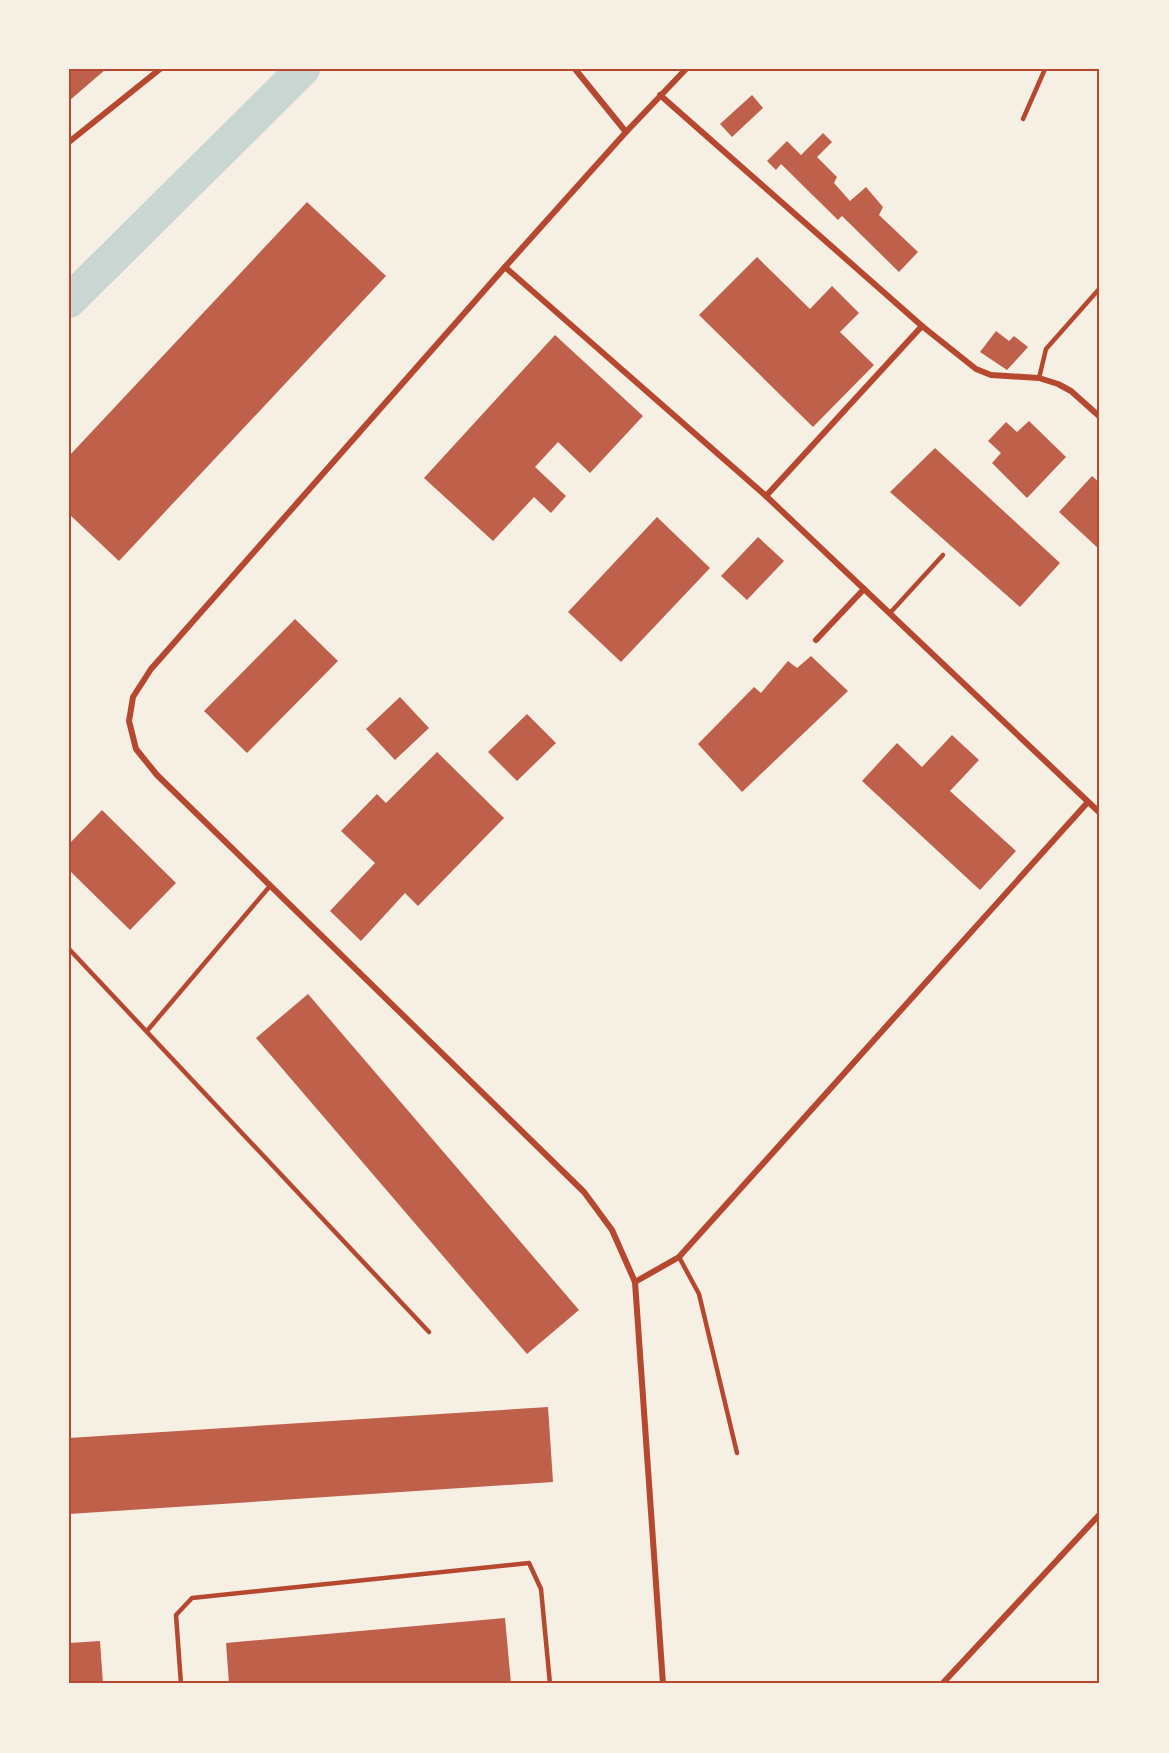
<svg xmlns="http://www.w3.org/2000/svg" width="1169" height="1753" font-family="Manrope,sans-serif">
<style>
.lines{fill:none;stroke-linecap:round;stroke-linejoin:round}
.canal{stroke:#c9d6d2;stroke-width:34}
.building{fill:#bf614a}
.service{stroke:#b5482f;stroke-width:4.5}
.minor{stroke:#b5482f;stroke-width:6}
.neatline{fill:none;stroke:#b5482f;stroke-width:2}
</style>
<rect width="100%" height="100%" fill="#f6efe4"/>
<g class="lines">
<path class="canal" d="M69 301 303 69"/>
</g>
<g class="building">
<path d="M69 69H106L69 101Z"/>
<path d="M752 95 763 108 732 137 720 124Z"/>
<path d="M823 133 832 142 817 157 837 177 834 183 850 201 866 187 883 207 879 215 918 252 899 272 842 216 838 220 781 164 776 170 767 161 787 141 801 155Z"/>
<path d="M307 202 386 276 119 561 69 514V456Z"/>
<path d="M757 257 810 309 832 286 859 313 840 332 874 365 813 427 699 315Z"/>
<path d="M996 331 1009 341 1014 336 1028 347 1007 370 980 352Z"/>
<path d="M555 335 643 416 590 473 558 442 535 467 566 496 551 513 534 497 493 541 424 478Z"/>
<path d="M1029 421 1066 457 1027 498 992 463 1001 453 988 441 1006 422 1017 432Z"/>
<path d="M935 448 1060 563 1020 607 890 492Z"/>
<path d="M1092 476 1100 483V550L1059 512Z"/>
<path d="M657 517 710 568 621 662 568 612Z"/>
<path d="M758 537 784 561 747 600 721 576Z"/>
<path d="M295 619 338 661 247 753 204 711Z"/>
<path d="M811 656 848 691 742 792 698 744 754 687 761 693 788 661 797 668Z"/>
<path d="M400 697 429 728 395 760 366 729Z"/>
<path d="M527 714 556 743 517 781 488 752Z"/>
<path d="M952 735 979 760 950 791 1016 851 980 890 862 781 897 743 922 767Z"/>
<path d="M437 752 504 818 418 906 405 893 361 941 330 911 375 863 341 831 377 794 386 803Z"/>
<path d="M102 810 176 883 130 930 69 870V844Z"/>
<path d="M308 994 579 1310 527 1354 256 1038Z"/>
<path d="M548 1407 553 1482 69 1514V1438Z"/>
<path d="M505 1618 511 1684H229L226 1643Z"/>
<path d="M100 1641 103 1684H69V1643Z"/>
</g>
<g class="lines">
<g class="service">
<path d="M1023 119 1045 69"/>
<path d="M1039 378 1046 349 1100 288"/>
<path d="M890 613 943 555"/>
<path d="M69 949 429 1332"/>
<path d="M147 1031 270 886"/>
<path d="M679 1257 699 1294 737 1453"/>
<path d="M181 1684 176 1615 192 1598 529 1563 541 1589 550 1684"/>
</g>
<g class="minor">
<path d="M575 69 626 132"/>
<path d="M660 95 922 326 976 369 991 375 1039 378 1058 384 1071 391 1099 416"/>
<path d="M69 142 160 69"/>
<path d="M505 267 766 496 1100 813"/>
<path d="M766 496 922 326"/>
<path d="M816 640 864 589"/>
<path d="M635 1282 679 1257 1088 802"/>
<path d="M663 1684 635 1282 612 1230 584 1192 157 775 136 749 129 721 133 697 151 669 505 267 626 132 686 69"/>
<path d="M942 1684 1100 1514"/>
</g>
</g>
<rect width="1169" height="1753" fill="none" stroke="#f6efe4" stroke-width="141"/>
<rect x="70" y="70" width="1028" height="1612" class="neatline"/>
</svg>
